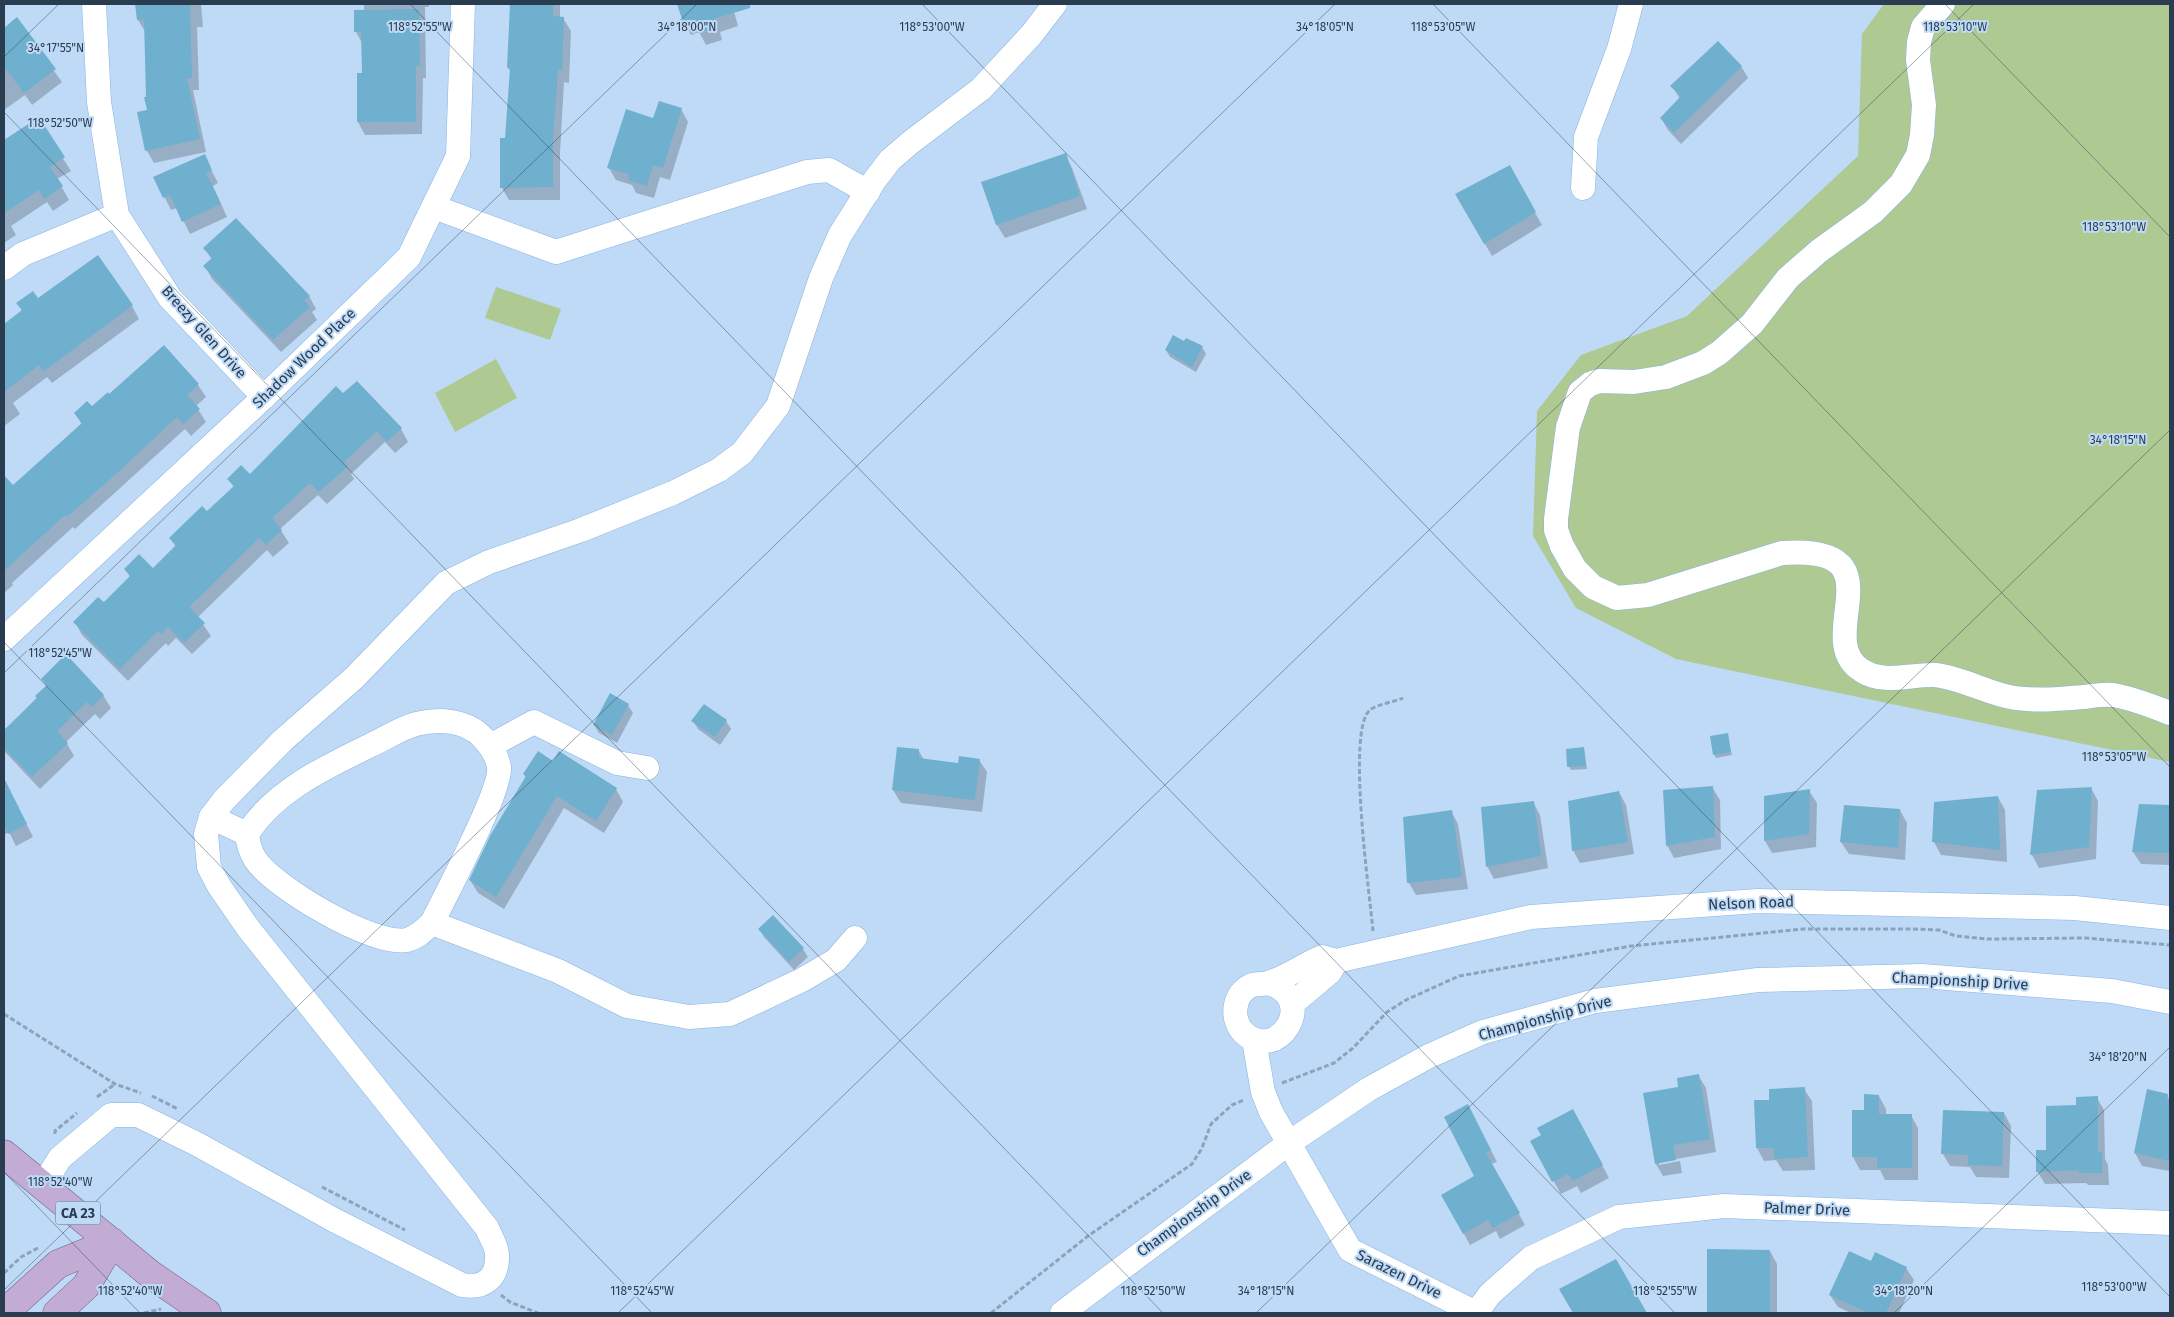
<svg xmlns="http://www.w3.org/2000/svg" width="2174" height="1317" font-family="'Fira Sans',sans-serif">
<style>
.green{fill:#aec992}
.shadow{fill:#0003}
.building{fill:#6fb0ce}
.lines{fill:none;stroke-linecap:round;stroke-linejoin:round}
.minor-casing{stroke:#88b4e1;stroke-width:25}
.major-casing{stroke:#726191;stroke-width:29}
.path{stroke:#8ba3bc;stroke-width:3;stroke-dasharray:5 2.5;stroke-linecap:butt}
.minor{stroke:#fff;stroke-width:24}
.major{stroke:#c2acd3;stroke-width:28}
.ticks{fill:none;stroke:#2a3c4f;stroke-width:1;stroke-opacity:0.45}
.labels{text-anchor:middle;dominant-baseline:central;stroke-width:4;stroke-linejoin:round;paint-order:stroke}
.shield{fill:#bfdaf6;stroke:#576b81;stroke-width:1}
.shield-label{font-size:14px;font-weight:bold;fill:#2a3c4f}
.street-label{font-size:15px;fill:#2a3c4f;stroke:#bfdaf6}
.ticks-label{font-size:12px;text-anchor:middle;fill:#2a3c4f;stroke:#bfdaf6;stroke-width:4;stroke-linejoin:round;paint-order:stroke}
</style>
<rect width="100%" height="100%" fill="#bfdaf6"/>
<g class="green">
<path d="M1884 4H2170V762L1676 659 1576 608 1533 536 1537 411 1581 355 1687 316 1858 156 1862 34Z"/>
<path d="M496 287 561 309 550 340 485 318Z"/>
<path d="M496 359 517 398 455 432 435 393Z"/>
</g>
<g class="shadow">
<path d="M137 4H201L203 27H197L199 90H193L206 152 154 163 147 151 148 111 146 33 138 20Z"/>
<path d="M364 4H429V7H425L426 78H423L422 134 365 135 358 122 363 74V45L356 32 364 12Z"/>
<path d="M509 4H560V18H563L571 31 569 83 564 82 560 153V200H509L502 188 511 72 508 68 511 9Z"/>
<path d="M678 4H732L738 26 720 32 722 40 706 45 699 32 691 35 684 22Z"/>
<path d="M17 19 62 82 32 105 25 95 4 110V29Z"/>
<path d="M1741 66 1748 78 1681 144 1668 130 1661 118 1680 99 1672 86Z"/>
<path d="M681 109 688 122 670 180 660 177 654 198 636 193 632 185 616 180 609 168 654 120Z"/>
<path d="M38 119 71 171 57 179 69 200 53 211 47 202 11 226 16 235 4 243V141Z"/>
<path d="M1065 155 1072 168 1087 209 1005 238 997 225 983 183Z"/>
<path d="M204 156 218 183 213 186 227 217 190 234 177 208 171 210 155 178Z"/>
<path d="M1516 179 1542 225 1492 256 1456 194Z"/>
<path d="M205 248 309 296 316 309 312 312 317 320 281 352 212 279 205 266 212 260Z"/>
<path d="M38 299 132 306 139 319 52 383 47 377 13 403 20 414 4 426V326L22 311 18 304Z"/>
<path d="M1185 343 1202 347 1206 354 1196 372 1170 357 1166 350Z"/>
<path d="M198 385 206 397 196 406 206 422 191 436 185 429 75 529 73 527 12 583 13 585 4 593V484L7 481 13 487 82 425 75 413 92 408 109 396Z"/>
<path d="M343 395 401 429 408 442 395 453 385 442 351 474 354 479 327 504 318 495 280 529 289 543 273 557 267 550 198 617 211 636 192 654 176 638 168 646 166 643 128 681 82 635 75 622 104 604 130 577 126 569 153 570 176 547 170 538 207 513 234 488 229 479 250 476Z"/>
<path d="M42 679 103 695 111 708 100 719 95 714 66 742 74 756 40 789 4 751V732L47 687Z"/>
<path d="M628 705 633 713 617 743 599 733 594 725Z"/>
<path d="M693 721H726L731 729 720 745 698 729Z"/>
<path d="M1727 735 1732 755 1716 758 1714 754Z"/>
<path d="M1584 749 1587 769 1571 770 1569 766Z"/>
<path d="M919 751 924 760 959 764 979 760 987 772 982 812 901 803 893 790Z"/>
<path d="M554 763 616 789 623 802 604 833 564 808 504 909 478 893 470 880 526 778 524 774Z"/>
<path d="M4 779 33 837 16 846 9 832 4 835Z"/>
<path d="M1712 787 1720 800 1721 849 1674 858 1667 845Z"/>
<path d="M2091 788 2098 801 2096 859 2039 868 2032 855 2038 792Z"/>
<path d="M1809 791 1817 803 1816 847 1772 853 1765 841Z"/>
<path d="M1619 792 1626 805 1634 854 1580 863 1573 850Z"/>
<path d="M1998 797 2005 810 2007 862 1941 855 1934 842Z"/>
<path d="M1533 802 1540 815 1548 868 1494 879 1487 866Z"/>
<path d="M2140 805 2170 806V865L2141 864 2133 852Z"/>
<path d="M1900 810 1907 823 1905 860 1849 854 1841 842Z"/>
<path d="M1451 811 1458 824 1468 889 1416 895 1409 883Z"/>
<path d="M773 916 803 949 808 957 794 970 764 937 759 929Z"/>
<path d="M1698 1075 1706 1088 1716 1152 1659 1162V1165L1680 1161 1682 1173 1663 1176 1656 1164 1680 1088Z"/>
<path d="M1804 1089 1812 1101 1815 1170 1783 1171 1776 1160 1764 1161 1757 1148 1755 1101H1770Z"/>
<path d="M2167 1095 2170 1100V1179L2169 1171 2142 1166 2135 1153Z"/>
<path d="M1879 1096 1886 1109V1115H1911L1918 1128V1180H1885L1880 1170H1860L1853 1157V1111H1866Z"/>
<path d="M2097 1098 2104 1110 2105 1159 2108 1165 2109 1185H2088L2086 1183 2045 1184 2037 1171 2047 1151Z"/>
<path d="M2004 1113 2011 1126 2009 1178 1976 1177 1970 1167 1950 1166 1943 1154Z"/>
<path d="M1474 1117 1497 1162 1491 1164 1525 1225 1500 1239 1496 1231 1470 1245 1443 1195 1476 1177Z"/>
<path d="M1580 1123 1609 1178 1581 1193 1577 1186 1561 1194 1531 1141Z"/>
<path d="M1708 1251H1770L1777 1264V1313H1708Z"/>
<path d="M1615 1261 1645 1313H1574L1560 1290Z"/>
<path d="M1871 1263 1906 1268 1914 1280 1899 1313H1851L1838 1307 1830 1295Z"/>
</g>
<g class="building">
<path d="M135 4H190L192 78H187L200 139 145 151 137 112 147 110 144 97H146L144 19 137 20Z"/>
<path d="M510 4H553V16L564 17 562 70H558L553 139V187L500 188V138H505L510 68H507Z"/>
<path d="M677 4H750V8L713 19 716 28 698 33 693 19 683 22Z"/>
<path d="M419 9 420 66H416V122H357V73H362L361 32H354V10Z"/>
<path d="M17 17 56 69 24 93 4 66V28Z"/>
<path d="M1718 41 1742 66 1674 133 1660 118 1681 96 1670 86Z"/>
<path d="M659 101 682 108 663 168 653 165 647 186 628 180 629 174 607 168 626 109 653 118Z"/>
<path d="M39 117 65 157 50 167 63 186 44 199 39 190 4 213V140Z"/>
<path d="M1066 153 1080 196 996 225 981 182Z"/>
<path d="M205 154 212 170 206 173 221 204 182 222 170 195 163 198 153 177Z"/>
<path d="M1510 165 1536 212 1484 244 1455 194Z"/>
<path d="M236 218 310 296 304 300 310 307 273 340 203 266 212 258 203 248Z"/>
<path d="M98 255 133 305 44 371 39 365 4 392V324L22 310 16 303 33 291 38 298Z"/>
<path d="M1173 335 1184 341 1186 338 1203 346 1192 367 1165 350Z"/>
<path d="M164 345 199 384 187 395 200 409 183 424 177 417 117 473 67 517 65 515 4 571V475L13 485 82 423 74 413 87 401 92 406 108 392 109 394Z"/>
<path d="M357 381 402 428 387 442 377 431 344 462 348 466 319 492 310 483 272 518 282 530 266 545 259 538 189 607 205 623 184 643 168 627 161 634 158 631 120 669 73 622 98 597 104 602 130 576 124 569 139 554 153 568 176 545 169 538 202 506 207 511 234 486 227 479 241 465 250 474 336 386 343 393Z"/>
<path d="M66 654 104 695 92 707 87 702 57 731 68 743 32 777 4 748V730L37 698 35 696 47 685 41 679Z"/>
<path d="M610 693 629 704 612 735 593 725Z"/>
<path d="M704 704 727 720 715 737 691 721Z"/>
<path d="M1728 733 1731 752 1713 755 1710 736Z"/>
<path d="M897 747 919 749V758L958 763 959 756 980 759 975 800 892 790Z"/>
<path d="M1584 747 1586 766 1567 767 1566 749Z"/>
<path d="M538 751 553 761 559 751 617 788 596 821 557 796 496 897 469 880 491 834 526 776 523 774Z"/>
<path d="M4 778 27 824 8 834 4 825Z"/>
<path d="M1713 786 1715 837 1666 846 1663 790Z"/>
<path d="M2092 787 2089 847 2030 855 2037 790Z"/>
<path d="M1810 789 1809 834 1764 841V796Z"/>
<path d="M1619 791 1628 842 1572 851 1568 801Z"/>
<path d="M1998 796 2000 850 1932 842 1934 802Z"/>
<path d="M1534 801 1541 856 1486 867 1481 807Z"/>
<path d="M2139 804 2170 805V853L2132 852Z"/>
<path d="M1844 805 1900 809 1898 848 1840 842Z"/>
<path d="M1452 810 1462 877 1407 883 1403 817Z"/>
<path d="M773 915 804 948 789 962 758 929Z"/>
<path d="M1699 1074 1710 1139 1673 1145 1676 1160 1655 1164 1643 1093 1678 1087 1677 1078Z"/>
<path d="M1805 1087 1808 1157 1774 1159V1148H1756L1754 1100H1769V1089Z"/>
<path d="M2147 1089 2168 1094 2167 1099 2170 1100V1161L2134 1153Z"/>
<path d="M1864 1094 1879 1095V1114H1912V1168H1877V1157H1852V1110H1864Z"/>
<path d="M2098 1096V1152H2102V1173H2079V1170L2036 1172V1150H2046V1106L2076 1105V1097Z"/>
<path d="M1468 1104 1491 1150 1486 1153 1520 1213 1493 1228 1488 1220 1463 1234 1441 1195 1474 1176 1444 1117Z"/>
<path d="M1573 1109 1603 1165 1573 1181 1568 1174 1552 1182 1530 1141 1541 1135 1537 1128Z"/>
<path d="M1943 1110 2004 1112 2002 1166 1968 1165V1155L1941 1154Z"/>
<path d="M1707 1249 1770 1250V1313H1707Z"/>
<path d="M1849 1251 1871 1261 1875 1252 1907 1267 1886 1313H1869L1829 1295Z"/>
<path d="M1616 1259 1647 1313H1573L1559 1289Z"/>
</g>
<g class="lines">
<defs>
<g id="minor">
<path d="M94 4 99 102 117 215 170 298 264 397"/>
<path d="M1943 4 1923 27 1919 42 1918 60 1924 105 1922 135 1918 155 1901 184 1873 212 1819 251 1788 278 1752 324 1719 353 1703 363 1666 377 1634 382 1599 381 1590 384 1580 392 1568 427 1556 519V530L1562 546 1575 569 1593 587 1617 598 1648 595 1782 553C1903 544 1811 638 1861 670 1883 685 1910 674 1935 675 1963 678 1988 694 2015 698 2038 701 2060 699 2083 697 2092 696 2103 694 2113 695 2133 698 2151 706 2170 713"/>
<path d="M1583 188 1586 137 1619 49 1631 4"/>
<path d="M434 207 556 252 807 172 829 170 868 192"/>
<path d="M4 268 23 254 117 215"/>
<path d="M4 639 264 397 409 257 458 156 463 4"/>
<path d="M490 746 534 722 617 763 647 768"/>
<path d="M211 817 247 834C248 843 250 851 255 859 273 887 374 947 407 940 418 937 424 930 432 923 445 896 502 790 499 767 497 756 490 745 483 738 467 720 438 718 416 724 401 728 386 738 371 745 326 767 275 790 247 834"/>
<path d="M432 923 558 971 627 1006 689 1017 730 1014 802 980 836 960 855 938"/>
<path d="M1269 983C1320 1000 1277 1064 1244 1033 1230 1019 1233 993 1252 985 1259 983 1265 985 1271 982 1289 976 1305 964 1322 957L1336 961 1531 917 1758 901 2075 908 2170 918"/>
<path d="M1292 1004 1330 972 1336 961"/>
<path d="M1254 1040 1263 1092 1271 1112 1350 1250 1476 1313 1490 1294 1531 1258 1619 1217 1724 1206 2170 1223"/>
<path d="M43 1185 60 1158 111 1115H138L197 1144 334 1220 462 1285C484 1289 498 1278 497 1255 497 1246 490 1236 487 1228L248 928 219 886 209 867 206 834 211 817 224 800 283 740 354 678 446 583 489 562 581 530 673 493 719 470 742 453 778 406 821 278 840 235 874 181 890 160 911 142 981 89 1031 35 1055 4"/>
<path d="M1062 1313 1289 1143 1369 1089 1429 1056 1483 1032 1595 1001 1758 980 1922 976 2112 991 2170 1002"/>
</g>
<g id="major">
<path d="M4 1154 150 1274 207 1313"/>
<path d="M4 1313 58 1264 112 1242"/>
<path d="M57 1313 86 1286 112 1242"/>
</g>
</defs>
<use href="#minor" class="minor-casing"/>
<use href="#major" class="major-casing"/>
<g class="path">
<path d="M1373 931C1370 896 1346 729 1370 710 1378 704 1394 702 1403 698"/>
<path d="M4 1014 115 1084 141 1093"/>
<path d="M1282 1083 1334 1063 1353 1048 1387 1012 1406 1000 1459 976 1631 946 1804 929H1910L1939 930 1956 936 1988 939 2085 938 2170 945"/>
<path d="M152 1096 178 1109"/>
<path d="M97 1097 115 1084"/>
<path d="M55 1134V1131L77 1113"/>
<path d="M322 1187 405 1230"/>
<path d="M4 1273 21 1257 38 1248"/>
<path d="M501 1295 510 1302 538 1313"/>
<path d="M144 1313 161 1309"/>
<path d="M991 1313 1088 1236 1192 1164 1202 1148 1211 1124 1232 1105 1244 1100"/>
</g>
<use href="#minor" class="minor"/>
<use href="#major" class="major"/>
</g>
<path class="ticks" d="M410 4 1675 1313M922 4 2170 1297M1433 4 2170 767M1945 4 2170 237M4 57 59 4M4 112 1163 1313M4 642 652 1313M4 673 697 4M4 1172 140 1313M4 1290 1335 4M618 1313 1974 4M1256 1313 2170 430M1894 1313 2170 1047"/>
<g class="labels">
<rect class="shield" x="55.5" y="1201.5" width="45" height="23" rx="4"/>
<g class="shield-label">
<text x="78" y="1213">CA 23</text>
</g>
<g class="street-label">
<text transform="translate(204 332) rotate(48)">Breezy Glen Drive</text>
<text transform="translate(304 358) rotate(-44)">Shadow Wood Place</text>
<text transform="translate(1751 903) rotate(-2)">Nelson Road</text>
<text transform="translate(1960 981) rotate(3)">Championship Drive</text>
<text transform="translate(1545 1018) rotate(-15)">Championship Drive</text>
<text transform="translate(1807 1209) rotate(2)">Palmer Drive</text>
<text transform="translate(1194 1213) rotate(-36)">Championship Drive</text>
<text transform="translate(1399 1274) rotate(26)">Sarazen Drive</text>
</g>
</g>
<g class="ticks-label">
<text x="687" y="31">34°18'00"N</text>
<text x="1325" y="31">34°18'05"N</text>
<text x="420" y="31">118°52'55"W</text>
<text x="932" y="31">118°53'00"W</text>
<text x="1443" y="31">118°53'05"W</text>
<text x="1955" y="31">118°53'10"W</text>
<text x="56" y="52">34°17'55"N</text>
<text x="60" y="127">118°52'50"W</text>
<text x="2114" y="231">118°53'10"W</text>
<text x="2118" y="444">34°18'15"N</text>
<text x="60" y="657">118°52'45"W</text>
<text x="2114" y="761">118°53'05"W</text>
<text x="2118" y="1061">34°18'20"N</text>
<text x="60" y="1186">118°52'40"W</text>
<text x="2114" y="1291">118°53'00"W</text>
<text x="130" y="1295">118°52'40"W</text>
<text x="642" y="1295">118°52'45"W</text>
<text x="1153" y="1295">118°52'50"W</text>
<text x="1665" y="1295">118°52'55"W</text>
<text x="1266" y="1295">34°18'15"N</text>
<text x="1904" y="1295">34°18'20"N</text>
</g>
<rect width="2174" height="1317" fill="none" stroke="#2a3c4f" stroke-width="10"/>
</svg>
